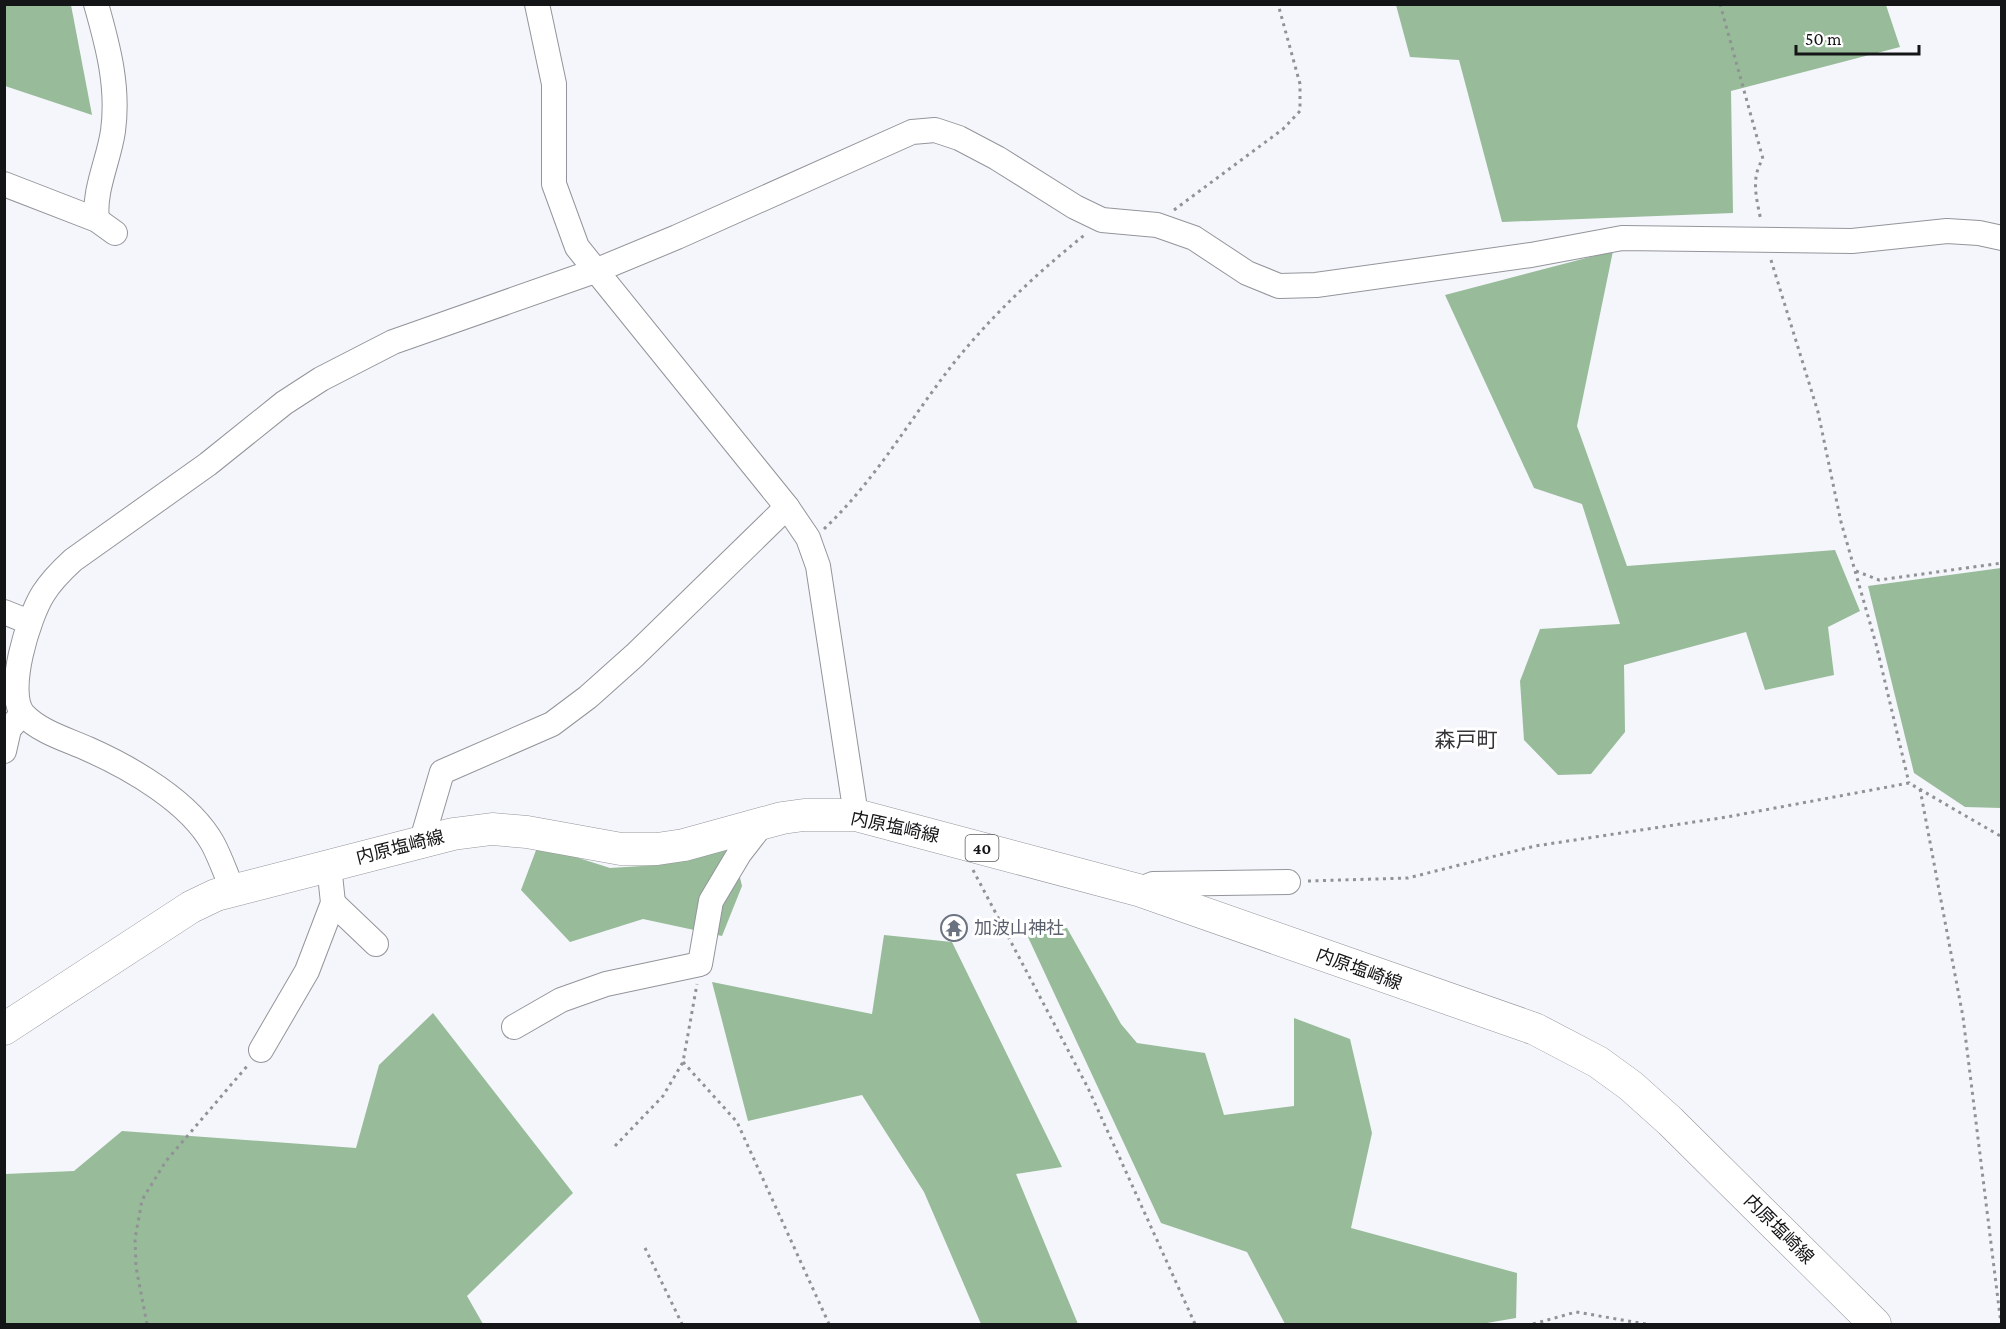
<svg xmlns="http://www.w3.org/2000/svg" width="2006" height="1329" font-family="'Crimson Pro','Noto Sans JP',serif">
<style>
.forest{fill:#98bb9a}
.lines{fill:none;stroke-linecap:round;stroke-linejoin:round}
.minor-casing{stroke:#93959a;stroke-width:26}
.major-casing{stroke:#93959a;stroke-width:33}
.path{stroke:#909295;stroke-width:3;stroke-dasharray:3 4.5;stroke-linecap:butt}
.minor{stroke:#fff;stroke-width:24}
.major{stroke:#fff;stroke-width:32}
.labels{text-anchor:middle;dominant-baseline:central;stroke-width:6;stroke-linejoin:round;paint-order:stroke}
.shield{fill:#fff;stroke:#5a5b5c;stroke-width:1.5}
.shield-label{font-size:16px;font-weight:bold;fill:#141516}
.street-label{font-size:18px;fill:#141516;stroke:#fff}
.worship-label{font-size:18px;fill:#5b616d;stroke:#fff;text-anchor:start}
.quarter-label{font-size:21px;fill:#333539;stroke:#fff}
</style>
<rect width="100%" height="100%" fill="#f4f6fb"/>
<g class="forest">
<path d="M5 4 71 5 92 115 5 86Z"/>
<path d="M1396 5H1886L1900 47 1731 91 1733 213 1502 222 1459 60 1410 57Z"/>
<path d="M1613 251 1577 426 1627 566 1835 550 1860 611 1828 627 1834 675 1765 690 1746 632 1624 665 1625 732 1591 774 1558 775 1524 740 1520 681 1540 629 1620 624 1582 504 1534 488 1445 295Z"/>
<path d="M2001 568V808L1965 807 1914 773 1868 586Z"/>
<path d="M538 845 610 868 659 865 733 848 742 886 722 936 643 919 570 942 521 890Z"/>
<path d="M1021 922 1067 928 1121 1024 1137 1043 1205 1053 1224 1115 1294 1106V1018L1350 1039 1372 1133 1351 1228 1517 1273 1516 1318 1481 1324H1285L1247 1252 1161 1223Z"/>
<path d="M884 935 952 942 1062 1167 1016 1174 1078 1324H981L924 1192 862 1095 748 1121 712 982 872 1014Z"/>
<path d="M433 1013 573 1193 467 1296 483 1324H5V1174L74 1171 122 1131 356 1148 379 1065Z"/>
</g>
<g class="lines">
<defs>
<g id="minor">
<path d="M96 4C108 46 119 87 113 131 109 160 93 191 97 220"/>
<path d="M537 4 554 84V184L577 247 787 507 808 538 818 566 856 815"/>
<path d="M4 184 97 220 115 233"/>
<path d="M4 612 29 622"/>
<path d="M4 751 9 729 22 714"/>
<path d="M422 840 442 772 552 724 588 697 635 655 787 507"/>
<path d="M233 890C226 875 221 859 213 844 190 802 131 768 88 749 68 740 40 732 24 715 4 694 29 616 43 594 51 581 61 571 73 560L208 464 284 403 321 379 393 342 595 271 677 237 912 132 935 130 959 138 997 158 1075 207 1102 220 1157 225 1194 238 1247 273 1279 286 1316 285 1531 255 1622 238 1852 241 1947 231 1979 233 2002 238"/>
<path d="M1138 890 1153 884 1288 882"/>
<path d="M333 903 376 944"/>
<path d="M514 1027 561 1000 606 984 700 964 711 901 739 854 763 823"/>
<path d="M261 1050 307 971 333 903 329 865"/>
</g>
<path id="major" d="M4 1029 191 907 216 895 453 834 492 829 527 832 621 849H657L684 845 782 818 804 815H856L1138 890 1535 1029 1598 1062 1631 1086 1670 1121 1875 1324"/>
</defs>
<use href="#minor" class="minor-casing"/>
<use href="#major" class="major-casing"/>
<g class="path">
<path d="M1720 4 1763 159C1750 178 1757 200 1761 221"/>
<path d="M1174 210 1283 129 1300 111V84L1278 4"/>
<path d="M1771 260 1818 412 1841 522 1876 644 1909 783"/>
<path d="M824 529C875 481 910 419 953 364 992 315 1038 272 1087 233"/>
<path d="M1856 571 1879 580 2002 563"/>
<path d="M1920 789 1963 1017 2001 1324"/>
<path d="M973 870 1088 1088 1195 1324"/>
<path d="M1308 881 1408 878 1535 846 1727 817 1909 783 2002 837"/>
<path d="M683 1062 737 1122 829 1324"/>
<path d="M615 1146 663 1096 683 1062 697 984"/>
<path d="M645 1248 682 1324"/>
<path d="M147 1324 136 1267 135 1239 142 1200 166 1161 248 1065"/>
<path d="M1533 1324 1576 1312 1646 1324"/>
</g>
<use href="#minor" class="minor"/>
<use href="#major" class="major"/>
</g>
<defs>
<symbol id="temple-ring" viewBox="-11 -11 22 22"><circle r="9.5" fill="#fff" stroke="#6b7280" stroke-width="1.5"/><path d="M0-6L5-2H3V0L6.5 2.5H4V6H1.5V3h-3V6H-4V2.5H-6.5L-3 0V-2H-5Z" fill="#6b7280"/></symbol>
</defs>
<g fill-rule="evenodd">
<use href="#temple-ring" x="939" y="913" width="30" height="30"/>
</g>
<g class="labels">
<rect class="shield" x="965.5" y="835" width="33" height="26" rx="4.5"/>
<g class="shield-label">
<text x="982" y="848">40</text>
</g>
<g class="street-label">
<text transform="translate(895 827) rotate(12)">内原塩崎線</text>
<text transform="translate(400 847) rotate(-14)">内原塩崎線</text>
<text transform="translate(1359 969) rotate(20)">内原塩崎線</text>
<text transform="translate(1779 1229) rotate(45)">内原塩崎線</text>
</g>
<g class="worship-label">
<text x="974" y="928">加波山神社</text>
</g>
<g class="quarter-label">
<text x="1466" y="740">森戸町</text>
</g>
</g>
<rect width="2006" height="1329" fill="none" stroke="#141516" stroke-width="12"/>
<path d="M1796 45v9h123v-9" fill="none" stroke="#141516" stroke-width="3"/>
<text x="1805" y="45" font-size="18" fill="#141516" stroke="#ffffff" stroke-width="4.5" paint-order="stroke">50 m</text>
</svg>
